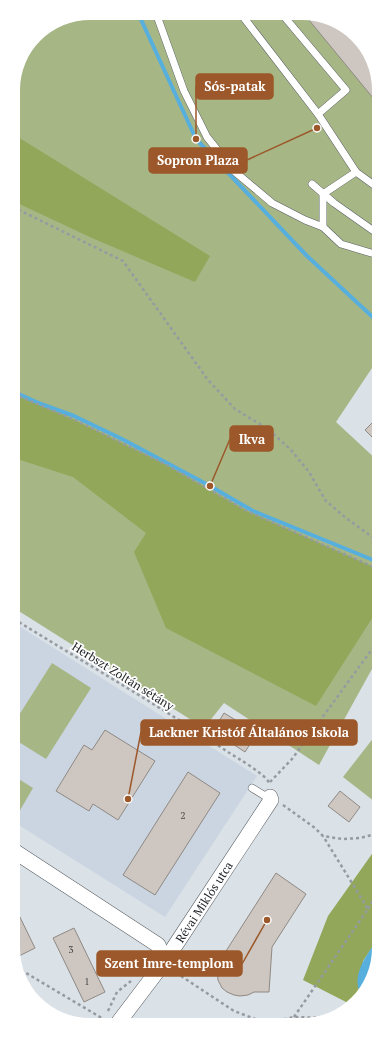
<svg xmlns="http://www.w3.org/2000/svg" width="392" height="1038" font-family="'PT Serif',serif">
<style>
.built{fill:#cad5e1}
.green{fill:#a7b685}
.forest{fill:#92a759}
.water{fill:#57afdd}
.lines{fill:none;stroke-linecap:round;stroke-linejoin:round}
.stream{stroke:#57afdd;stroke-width:4}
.building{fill:#cec7c1;stroke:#8f8984}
.service-casing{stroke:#5b6166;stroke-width:8}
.minor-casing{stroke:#5b6166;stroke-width:16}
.path{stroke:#969ba0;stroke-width:2.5;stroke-dasharray:3 3;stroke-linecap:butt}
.service{stroke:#fff;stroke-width:7}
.minor{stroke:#fff;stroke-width:15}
.labels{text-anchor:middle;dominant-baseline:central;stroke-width:3.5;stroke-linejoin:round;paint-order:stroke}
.number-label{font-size:10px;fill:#4a4a4a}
.street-label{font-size:12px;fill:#1e2023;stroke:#fff}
.leader{fill:none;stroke:#9c582a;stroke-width:1.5}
.callout-dot{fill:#9c582a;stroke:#fff;stroke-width:1.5}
.callout{fill:#9c582a;stroke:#9c582a;stroke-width:1.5}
.callout-label{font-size:13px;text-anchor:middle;font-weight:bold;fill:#fff}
</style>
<rect width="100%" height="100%" fill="#dae1e7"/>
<path class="built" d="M14 623 257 776 165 917 14 822Z"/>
<g class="green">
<path d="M90 13 317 15 356 36 377 75 378 359 336 422 378 461V658L319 765 224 703 204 728 14 608 13 85 21 56 39 32Z"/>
<path d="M52 663 91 688 46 759 14 739V723Z"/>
<path d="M378 732 379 805 343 777Z"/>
<path d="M14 776 33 788 19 812 14 809Z"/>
</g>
<g class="forest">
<path d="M13 134 210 256 195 282 92 238 13 201Z"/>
<path d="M14 394 75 420 165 464 247 511 378 569V609L316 706 166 628 134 552 146 533 73 477 14 458Z"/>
<path d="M379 844V937L363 961 360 994 361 995 360 998 350 1004 303 980 328 916Z"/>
</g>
<path class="water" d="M379 937V952L361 995C350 974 368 954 379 937Z"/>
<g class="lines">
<g class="stream">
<path d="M138 13 196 139 306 255 378 322"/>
<path d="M14 392 41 404 74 416 122 439 210 486 253 511 378 562"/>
</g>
</g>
<g class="building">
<path d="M304 14 317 15 356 36 377 75 378 104Z"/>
<path d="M378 417V443L365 430Z"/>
<path d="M224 713 257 733 245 752 213 731Z"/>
<path d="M105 730 155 761 118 820 93 804 89 811 56 791 84 745 92 750Z"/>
<path d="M188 772 220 793 155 895 123 875Z"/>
<path d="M340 791 360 807 349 822 328 806Z"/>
<path d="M276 873 306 894 272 947 269 992H254L248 995 240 996 234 995 227 992 222 988 218 980 217 971 219 962Z"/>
<path d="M14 905 35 948 15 958 14 935Z"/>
<path d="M74 928 105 992 84 1002 53 938Z"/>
</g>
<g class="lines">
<defs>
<g id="service">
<path d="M156 13 184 91 207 137 234 171 272 203 305 220 323 227"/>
<path d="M241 14 318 114 356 172 378 188"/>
<path d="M282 14 346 90 318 114"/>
<path d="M356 172 323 194V227L341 244 378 255"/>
<path d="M312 184 334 203 378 234"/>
<path d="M252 788 270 799"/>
</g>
<g id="minor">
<path d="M14 851 158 945 165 961"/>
<path d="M118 1023 165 961 271 800 270 797"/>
</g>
</defs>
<use href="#service" class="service-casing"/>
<use href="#minor" class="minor-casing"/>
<g class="path">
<path d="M13 207 123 261 208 380 235 409 268 429 291 450 309 472 326 501 346 518 378 541"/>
<path d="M14 394 75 420 165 464 247 511 378 569"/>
<path d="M14 619C85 663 158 705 228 752 237 758 268 775 270 785"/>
<path d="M270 782 292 759 378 641"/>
<path d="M283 805 315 828 323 836 342 839 360 838 379 833"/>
<path d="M368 909 379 891"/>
<path d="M16 967 105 1020"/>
<path d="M187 967 218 975"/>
<path d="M181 976 234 1011 266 1023"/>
<path d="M108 1011 117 992 131 981"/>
<path d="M294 1017 368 909 323 836"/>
<path d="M266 1023 294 1017 326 1018"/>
</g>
<use href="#service" class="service"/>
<use href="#minor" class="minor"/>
</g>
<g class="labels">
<g class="number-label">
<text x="183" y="815">2</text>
<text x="71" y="949">3</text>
<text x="87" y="981">1</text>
</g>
<g class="street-label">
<text transform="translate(123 676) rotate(32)">Herbszt Zoltán sétány</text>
<text transform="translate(204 902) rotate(-57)">Révai Miklós utca</text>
</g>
</g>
<path d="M0 0H392V1038H0ZM90 20H302A70 70 0 0 1 372 90V948A70 70 0 0 1 302 1018H90A70 70 0 0 1 20 948V90A70 70 0 0 1 90 20Z" fill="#fff" fill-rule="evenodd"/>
<path class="leader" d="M196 139L196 86M317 128L247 160M210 486L230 439M128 799L141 732M267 920L242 964"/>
<g class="callout-dot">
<circle cx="196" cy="139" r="4"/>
<circle cx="317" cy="128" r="4"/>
<circle cx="210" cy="486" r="4"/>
<circle cx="128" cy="799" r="4"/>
<circle cx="267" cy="920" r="4"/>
</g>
<g class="callout">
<rect x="196" y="74" width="77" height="25" rx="4"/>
<rect x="149" y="148" width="98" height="25" rx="4"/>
<rect x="230" y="426" width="43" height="25" rx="4"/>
<rect x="141" y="720" width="216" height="25" rx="4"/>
<rect x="97" y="951" width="145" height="25" rx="4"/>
</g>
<g class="callout-label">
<text x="235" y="91">Sós-patak</text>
<text x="198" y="165">Sopron Plaza</text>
<text x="252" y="444">Ikva</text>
<text x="249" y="737">Lackner Kristóf Általános Iskola</text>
<text x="169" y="968">Szent Imre-templom</text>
</g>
</svg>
